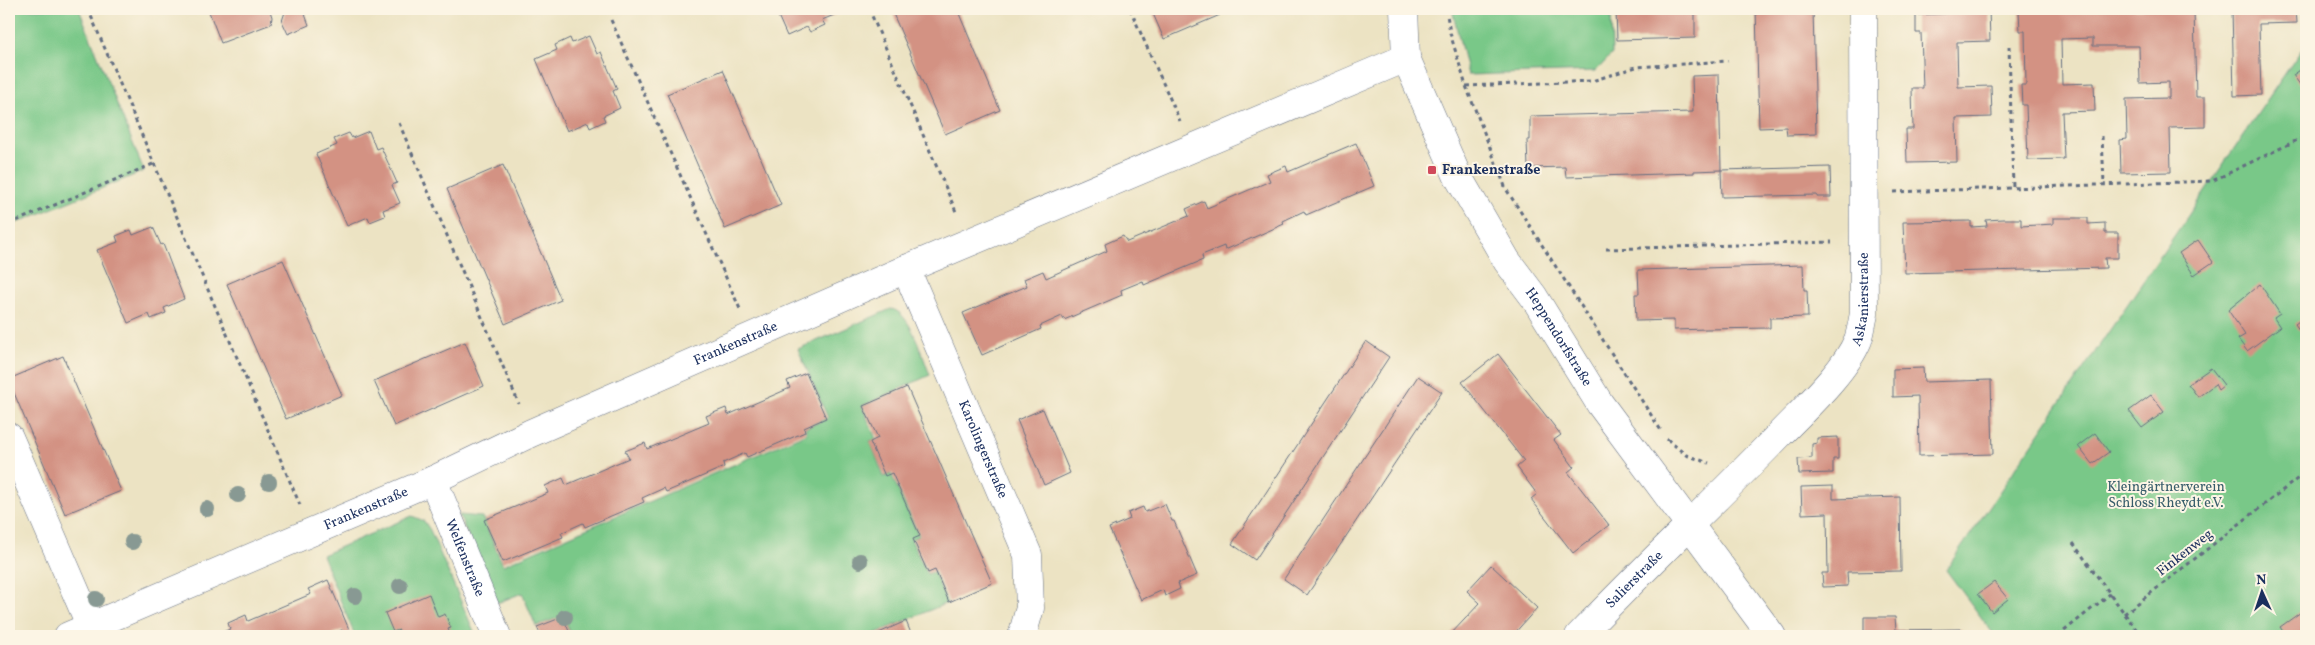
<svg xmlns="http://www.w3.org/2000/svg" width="2315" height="645" font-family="Vollkorn,serif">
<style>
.green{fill:#79c888;stroke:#4a7c73}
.building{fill:#d39283}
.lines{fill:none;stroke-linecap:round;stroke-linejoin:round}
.minor-casing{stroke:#646e81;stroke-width:29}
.path{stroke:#646e81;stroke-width:3;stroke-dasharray:4 4;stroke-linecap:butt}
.minor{stroke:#fff;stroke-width:28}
.tree{fill:#889993}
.poi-dot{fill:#d1495b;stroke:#fcf5e5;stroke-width:2}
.labels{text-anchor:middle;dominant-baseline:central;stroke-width:4;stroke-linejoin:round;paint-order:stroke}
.poi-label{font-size:14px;font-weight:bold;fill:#1b2f5e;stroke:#fcf5e5;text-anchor:start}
.street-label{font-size:14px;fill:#1b2f5e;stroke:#fcf5e5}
.park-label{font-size:14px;fill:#375d6b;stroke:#fcf5e5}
</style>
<rect width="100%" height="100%" fill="#fcf5e5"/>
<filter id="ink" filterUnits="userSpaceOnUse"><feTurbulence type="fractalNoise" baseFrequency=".02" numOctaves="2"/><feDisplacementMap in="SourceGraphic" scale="10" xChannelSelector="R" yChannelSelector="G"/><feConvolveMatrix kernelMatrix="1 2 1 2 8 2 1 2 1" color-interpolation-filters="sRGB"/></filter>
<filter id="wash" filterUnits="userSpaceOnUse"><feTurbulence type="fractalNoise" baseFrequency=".0096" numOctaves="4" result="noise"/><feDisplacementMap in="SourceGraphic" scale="20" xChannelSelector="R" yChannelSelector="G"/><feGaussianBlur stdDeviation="1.12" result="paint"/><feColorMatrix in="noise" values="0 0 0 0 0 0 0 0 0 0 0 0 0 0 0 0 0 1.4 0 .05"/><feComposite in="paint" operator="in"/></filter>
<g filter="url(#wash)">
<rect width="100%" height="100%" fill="#ece3c3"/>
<g class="green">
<path d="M9 9H79L144 171 9 226Z"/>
<path d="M1452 9H1611L1612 54 1596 71 1468 75Z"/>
<path d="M2306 43V636H1995L1946 570Z"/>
<path d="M891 309C910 311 923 358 930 375L862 406 876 439 870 441 884 477 891 474 919 536 911 539 927 574 934 572 947 603 869 636H572L563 616 536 626 522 593 497 603 459 515 482 517 503 565 807 433 805 428 828 418 798 349Z"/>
<path d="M412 516 424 521 430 530 476 636H355L322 555Z"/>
</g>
<g id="blocks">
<g class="building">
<path d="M208 9H265L270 11 272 17 271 24 221 43Z"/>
<path d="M286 9H303L309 25 288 34 282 21Z"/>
<path d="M775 9H837L839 13 822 20 825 25 810 32 807 27 787 36Z"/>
<path d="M891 9H957L1000 110 945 134Z"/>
<path d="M1151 9H1218L1220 15 1164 39Z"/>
<path d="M1616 9H1695V38L1617 40Z"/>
<path d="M1756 9H1813L1816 134 1787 135 1786 127 1759 128Z"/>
<path d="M1961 9H1989L1990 41 1957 42 1958 87 1991 86 1992 117 1956 118 1957 162 1907 163 1906 129H1913L1912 88H1923L1921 33H1916V15L1961 13Z"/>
<path d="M2034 9H2194L2196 97H2205V127L2170 128 2171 172 2121 173 2120 140 2127 139 2126 99 2169 98V82L2140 83 2139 46H2093V38L2061 39 2062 84 2094 83 2095 111 2062 112 2064 159 2028 160 2026 105H2022L2021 85H2026L2025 31H2020L2019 11H2034Z"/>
<path d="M2232 9H2296L2297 23 2259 24 2261 95 2234 96Z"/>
<path d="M589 36 597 54 601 52 617 89 613 91 620 108 603 116 605 121 590 128 588 122 567 131 536 59 557 50 555 45 570 38 572 43Z"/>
<path d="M2306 66V93L2293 75Z"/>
<path d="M723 70 781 205 725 229 667 94Z"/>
<path d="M1719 75 1721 170 1694 171V173L1566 177 1565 167 1528 168 1527 140H1530V116L1693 112 1692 76Z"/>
<path d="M369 131 376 149 381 147 397 183 392 185 400 203 383 210 385 216 370 222 368 217 347 226 316 154 337 145 334 139 349 133 352 138Z"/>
<path d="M1356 143 1374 186 1306 215 1304 211 1283 221 1284 224 1225 250 1224 246 1202 255 1203 260 1144 285 1143 281 1121 290 1122 295 1064 320 1062 316 1040 326 1041 329 982 355 963 313 1027 286 1024 279 1043 271 1046 278 1107 251 1105 244 1123 236 1127 242 1189 216 1186 209 1204 201 1207 208 1270 181 1267 174 1286 166 1288 172Z"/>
<path d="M503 165 561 300 505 324 447 189Z"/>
<path d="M1830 167 1831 197H1817V195L1722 197 1721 170Z"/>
<path d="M2053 218H2088V224L2105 223V233H2118V258H2105L2106 268 1905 273 1903 222 1971 221V227L1987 226 1986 220 2003 219H2021V226L2053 224Z"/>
<path d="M153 227 161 245 163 244 184 299 164 308 166 313 151 319 149 314 128 323 97 250 118 242 116 236 131 230 133 235Z"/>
<path d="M2198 240 2213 262 2194 275 2179 253Z"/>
<path d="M283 260 342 395 286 419 227 284Z"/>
<path d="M1803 265 1804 290H1807L1808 317 1770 318V328L1706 329 1674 330V320L1636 321 1635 294H1639L1638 270Z"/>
<path d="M2260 284 2280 314 2274 318 2280 327 2247 351 2238 339 2245 335 2228 310Z"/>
<path d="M2306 316V340L2295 324Z"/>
<path d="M1366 341 1389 357 1255 560 1232 544Z"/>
<path d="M465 342 484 386 394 426 374 381Z"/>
<path d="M1498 354 1561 435 1554 440 1574 467 1568 472 1609 525 1573 553 1531 499 1537 494 1517 467 1524 461 1462 382Z"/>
<path d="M63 356 121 491 65 514 9 381V379Z"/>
<path d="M1923 368 1924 382 1991 380 1993 454 1919 456 1918 396 1893 397V369Z"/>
<path d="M2211 368 2224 385 2218 390 2215 384 2198 397 2188 384Z"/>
<path d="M806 373 826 418 804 428 805 432 747 457 745 453 723 463 724 467 666 492 664 488 642 498 644 502 585 527 583 523 561 533 563 537 503 562 484 520 548 493 545 486 563 478 566 485 629 458 625 451 645 443 647 449 709 423 706 416 726 408 728 415 790 388 787 381Z"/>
<path d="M1418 376 1442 392 1307 595 1284 579Z"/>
<path d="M907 387 992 583 949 602 935 570 928 573 913 539 920 536 892 473 885 476 870 442 878 438 863 406Z"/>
<path d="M2151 395 2164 412 2142 428 2129 411Z"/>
<path d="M1043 409 1070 473 1044 485 1017 420Z"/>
<path d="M2095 433 2109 452 2092 464 2078 446Z"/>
<path d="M1838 437V459H1833V473L1799 474 1798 459 1812 458V444L1817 443V438Z"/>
<path d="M1833 486V499L1900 497 1901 571 1847 572 1848 586 1823 587 1822 573H1828L1827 513 1802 514 1801 487Z"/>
<path d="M1165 504 1172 521H1174L1197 575 1178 583 1180 589 1165 596 1163 590 1141 600 1109 528 1130 519 1128 513 1143 507 1145 512Z"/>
<path d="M1491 565 1537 608 1512 636H1449L1480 603 1467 591Z"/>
<path d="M328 580 351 634 344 636 342 630 328 636H213L230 629 228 623 246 615 248 621 311 594 308 589Z"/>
<path d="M1994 582 2008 599 1992 612 1978 594Z"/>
<path d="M429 594 438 617 445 614 451 628 448 629 451 636H401L399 630 393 632 385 613Z"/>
<path d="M2301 612 2306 620V635L2286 636 2280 627Z"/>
<path d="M563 617 571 636H541L537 627Z"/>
<path d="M1864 617H1895L1896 630 1961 629 1962 636H1864Z"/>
<path d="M906 621 912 636H872Z"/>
</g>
</g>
</g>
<g filter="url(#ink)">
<use href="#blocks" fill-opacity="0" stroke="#646e81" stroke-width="1"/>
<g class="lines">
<defs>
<g id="minor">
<path id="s1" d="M1404 9 1406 58 1457 175 1507 261 1534 297 1600 404 1772 636"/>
<path id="s2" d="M906 269 1028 555 1030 608 1022 636"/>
<path d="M9 437 91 627"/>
<path id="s3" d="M433 480 497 636"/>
<path id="s4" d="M68 636 433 480 531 433 906 269 1406 58"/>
<path id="s5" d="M1579 636C1645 567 1714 502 1780 434 1804 409 1845 372 1858 340 1861 332 1862 322 1864 314L1863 9"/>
</g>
</defs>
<use href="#minor" class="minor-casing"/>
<g class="path">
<path d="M88 9 300 505"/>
<path d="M869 9 957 214"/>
<path d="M1130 9 1180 121"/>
<path d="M1446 9 1450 33 1466 86 1506 189 1662 432"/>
<path d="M611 20 740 309"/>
<path d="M2009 46 2013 188"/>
<path d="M1466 86 1592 81 1636 67 1728 61"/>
<path d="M399 123 519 404"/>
<path d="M2102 136 2104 184"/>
<path d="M1894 192 2212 181 2306 136"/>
<path d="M9 224 153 164"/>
<path d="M1606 249 1832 242"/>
<path d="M1667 439 1686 455 1709 463"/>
<path d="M2073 543 2141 636"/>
<path d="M2124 614 2306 472"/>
<path d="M2058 636 2110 594"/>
</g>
<use href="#minor" class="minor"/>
</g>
<g class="tree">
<circle cx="269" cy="482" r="8"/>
<circle cx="238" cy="495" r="8"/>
<circle cx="207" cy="509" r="8"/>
<circle cx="132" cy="542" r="8"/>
<circle cx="860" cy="561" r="8"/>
<circle cx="400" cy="586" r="8"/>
<circle cx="355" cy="596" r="8"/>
<circle cx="96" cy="599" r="8"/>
<circle cx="565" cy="617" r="8"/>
</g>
</g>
<rect class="poi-dot" x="1427" y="165" width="10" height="10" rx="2.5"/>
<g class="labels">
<g class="poi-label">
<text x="1442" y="170">Frankenstraße</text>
</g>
<g class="street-label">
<text stroke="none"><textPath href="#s5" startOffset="449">Askanierstraße</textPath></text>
<text stroke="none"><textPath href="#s1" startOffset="368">Heppendorfstraße</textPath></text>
<text stroke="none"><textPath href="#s4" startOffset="729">Frankenstraße</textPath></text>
<text stroke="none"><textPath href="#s2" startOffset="196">Karolingerstraße</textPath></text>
<text stroke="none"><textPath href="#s4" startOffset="324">Frankenstraße</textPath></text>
<text transform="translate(2185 553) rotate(-38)">Finkenweg</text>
<text stroke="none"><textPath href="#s3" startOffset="84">Welfenstraße</textPath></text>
<text stroke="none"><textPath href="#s5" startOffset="79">Salierstraße</textPath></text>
</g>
<g class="park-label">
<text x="2166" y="487">Kleingärtnerverein<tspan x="2166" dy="16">Schloss Rheydt e.V.</tspan></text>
</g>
</g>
<rect width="2315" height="645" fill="none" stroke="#fcf5e5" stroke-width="30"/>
<g transform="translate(2262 592) rotate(357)" stroke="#fcf5e5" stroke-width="4" paint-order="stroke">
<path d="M0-4L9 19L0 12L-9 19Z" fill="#1b2f5e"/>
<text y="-8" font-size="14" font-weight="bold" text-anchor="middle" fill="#1b2f5e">N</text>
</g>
</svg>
